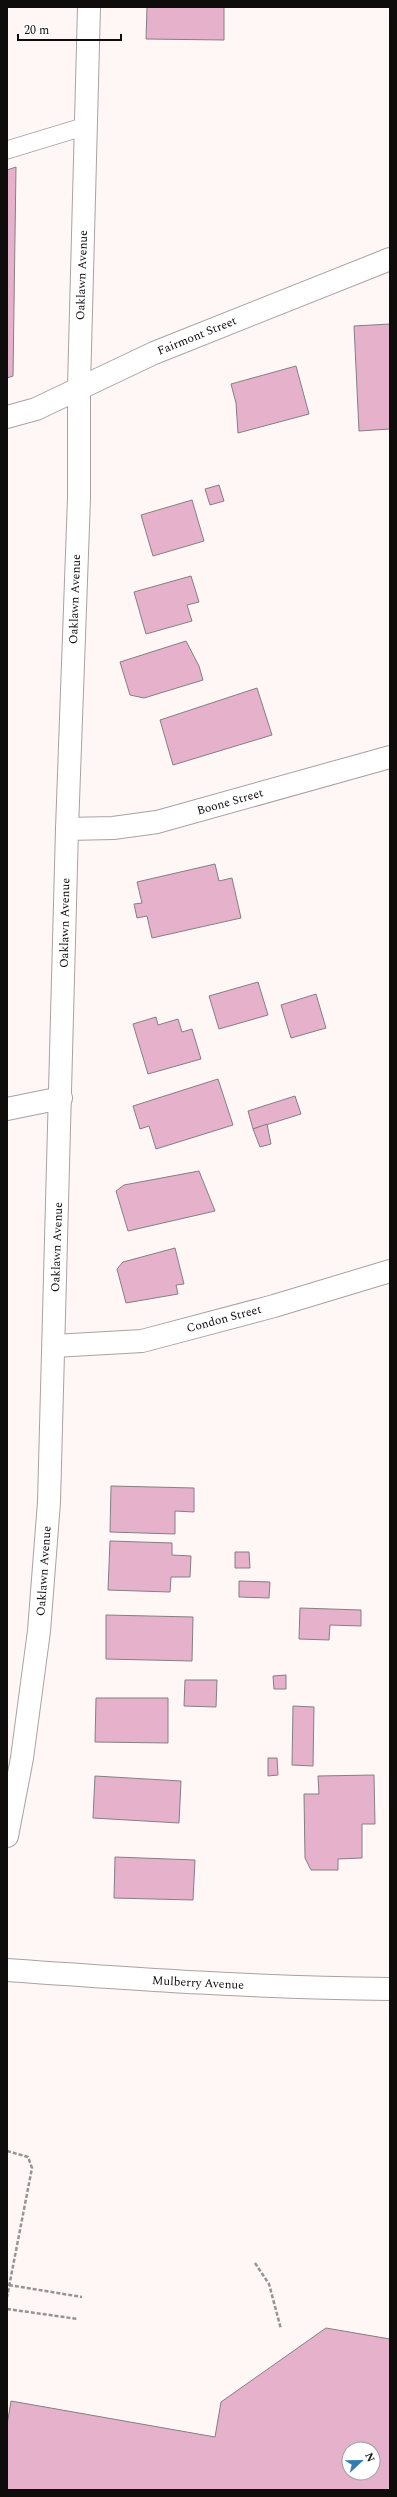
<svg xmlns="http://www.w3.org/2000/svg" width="397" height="2497" font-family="Spectral,serif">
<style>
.building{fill:#e5b1cb;stroke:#867f82;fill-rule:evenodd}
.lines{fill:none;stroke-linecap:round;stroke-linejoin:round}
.service-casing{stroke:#aaa1a2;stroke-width:19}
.minor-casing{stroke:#aaa1a2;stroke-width:24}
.tertiary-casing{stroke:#aaa1a2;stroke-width:24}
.path{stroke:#999393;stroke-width:2.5;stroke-dasharray:4 2;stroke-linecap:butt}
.service{stroke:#fff;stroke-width:17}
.minor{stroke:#fff;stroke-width:22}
.tertiary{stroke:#fff;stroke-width:22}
.labels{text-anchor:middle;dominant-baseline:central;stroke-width:3;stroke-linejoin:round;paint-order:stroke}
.street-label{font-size:12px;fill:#0f0c0c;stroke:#fff}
</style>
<rect width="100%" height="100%" fill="#fff6f6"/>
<g class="building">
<path d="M147 7H224V40L146 39Z"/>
<path d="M16 167 13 376 7 378V170Z"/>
<path d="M390 324V429L359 431 354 326Z"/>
<path d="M296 366 309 414 238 433 236 403 231 384Z"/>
<path d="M219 485 224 501 210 505 205 489Z"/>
<path d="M192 500 204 541 153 556 141 515Z"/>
<path d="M191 576 199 602 187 605 192 621 146 634 134 592Z"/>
<path d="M186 641 199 666 203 680 144 698 130 695 120 662Z"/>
<path d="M257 688 272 735 173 765 160 720Z"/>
<path d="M215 864 219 881 232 878 241 918 152 938 147 916 137 918 134 904 142 903 137 882Z"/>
<path d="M258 982 268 1015 219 1029 209 996Z"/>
<path d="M316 994 326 1028 291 1038 281 1005Z"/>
<path d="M156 1017 158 1025 178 1019 182 1032 192 1029 201 1059 148 1074 133 1024Z"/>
<path d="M218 1079 233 1125 156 1149 149 1126 140 1129 133 1106Z"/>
<path d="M295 1096 301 1114 253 1129 248 1111Z"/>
<path d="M267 1124 271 1144 260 1147 253 1129Z"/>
<path d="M199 1171 215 1211 128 1231 116 1191 124 1185Z"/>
<path d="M175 1248 184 1284 176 1285 178 1294 126 1303 117 1269 123 1262Z"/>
<path d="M111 1486 194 1488V1512L175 1511V1534L110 1532Z"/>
<path d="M110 1541 172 1543V1555L191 1556 190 1577H171L170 1592 108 1590Z"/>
<path d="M235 1552H249L250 1568H235Z"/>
<path d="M239 1581 270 1582 269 1598 239 1597Z"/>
<path d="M300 1608 361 1610V1626L330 1625 329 1640 299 1639Z"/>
<path d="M106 1615 193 1617 192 1661 106 1659Z"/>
<path d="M286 1675V1689H274L273 1676Z"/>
<path d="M185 1680H217L216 1707 184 1706Z"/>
<path d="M96 1698H168V1743L95 1742Z"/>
<path d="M293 1706 314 1707 313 1766 292 1765Z"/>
<path d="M268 1758H277L278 1775 268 1776Z"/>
<path d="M374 1775 375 1824H362V1858L338 1859V1870H311L305 1858 304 1794H319L318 1776Z"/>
<path d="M95 1776 181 1781 179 1823 93 1818Z"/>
<path d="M115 1857 195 1860 193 1900 114 1898Z"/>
<path d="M326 2328 390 2339V2490H7V2425L11 2401 215 2437 221 2402ZM349 2449H373V2473H349Z"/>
</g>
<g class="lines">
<defs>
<path id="service" d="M7 150 86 126"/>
<g id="minor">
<path d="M7 417 36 409 154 353 390 259"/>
<path d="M67 829 113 828 157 822 390 757"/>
<path d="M7 1109 61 1098"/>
<path d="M54 1346 142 1341 274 1306 390 1271"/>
<path d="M7 1970C135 1979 262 1988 390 1989"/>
</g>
<path id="tertiary" d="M7 1836 22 1758 39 1631 49 1502 67 829 79 498V387L89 7"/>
</defs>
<use href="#service" class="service-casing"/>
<use href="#minor" class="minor-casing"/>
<use href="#tertiary" class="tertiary-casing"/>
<g class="path">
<path d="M7 2151 28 2157 32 2168 7 2297"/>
<path d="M255 2263 269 2284 281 2329"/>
<path d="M9 2285 82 2297"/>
<path d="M7 2309 78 2319"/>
</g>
<use href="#service" class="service"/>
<use href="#minor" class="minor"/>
<use href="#tertiary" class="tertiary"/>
</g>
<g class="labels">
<g class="street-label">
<text transform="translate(82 275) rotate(-88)">Oaklawn Avenue</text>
<text transform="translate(197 336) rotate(-22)">Fairmont Street</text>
<text transform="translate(75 599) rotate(-88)">Oaklawn Avenue</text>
<text transform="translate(230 802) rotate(-16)">Boone Street</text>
<text transform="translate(65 923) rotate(-89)">Oaklawn Avenue</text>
<text transform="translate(57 1247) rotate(-88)">Oaklawn Avenue</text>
<text transform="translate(224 1319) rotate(-15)">Condon Street</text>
<text transform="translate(44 1571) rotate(-86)">Oaklawn Avenue</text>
<text transform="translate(198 1983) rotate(3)">Mulberry Avenue</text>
</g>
</g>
<rect width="397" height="2497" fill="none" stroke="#0f0c0c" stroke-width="16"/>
<g transform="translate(361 2461) rotate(68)"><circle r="19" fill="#ffffff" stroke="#9f9e9e"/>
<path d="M0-3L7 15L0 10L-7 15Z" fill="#307eb0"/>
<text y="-6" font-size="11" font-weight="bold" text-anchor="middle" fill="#0f0c0c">N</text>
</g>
<path d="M18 34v6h103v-6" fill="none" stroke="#0f0c0c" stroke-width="2"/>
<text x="24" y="34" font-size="12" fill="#0f0c0c" stroke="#ffffff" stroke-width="3" paint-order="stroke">20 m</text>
</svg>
